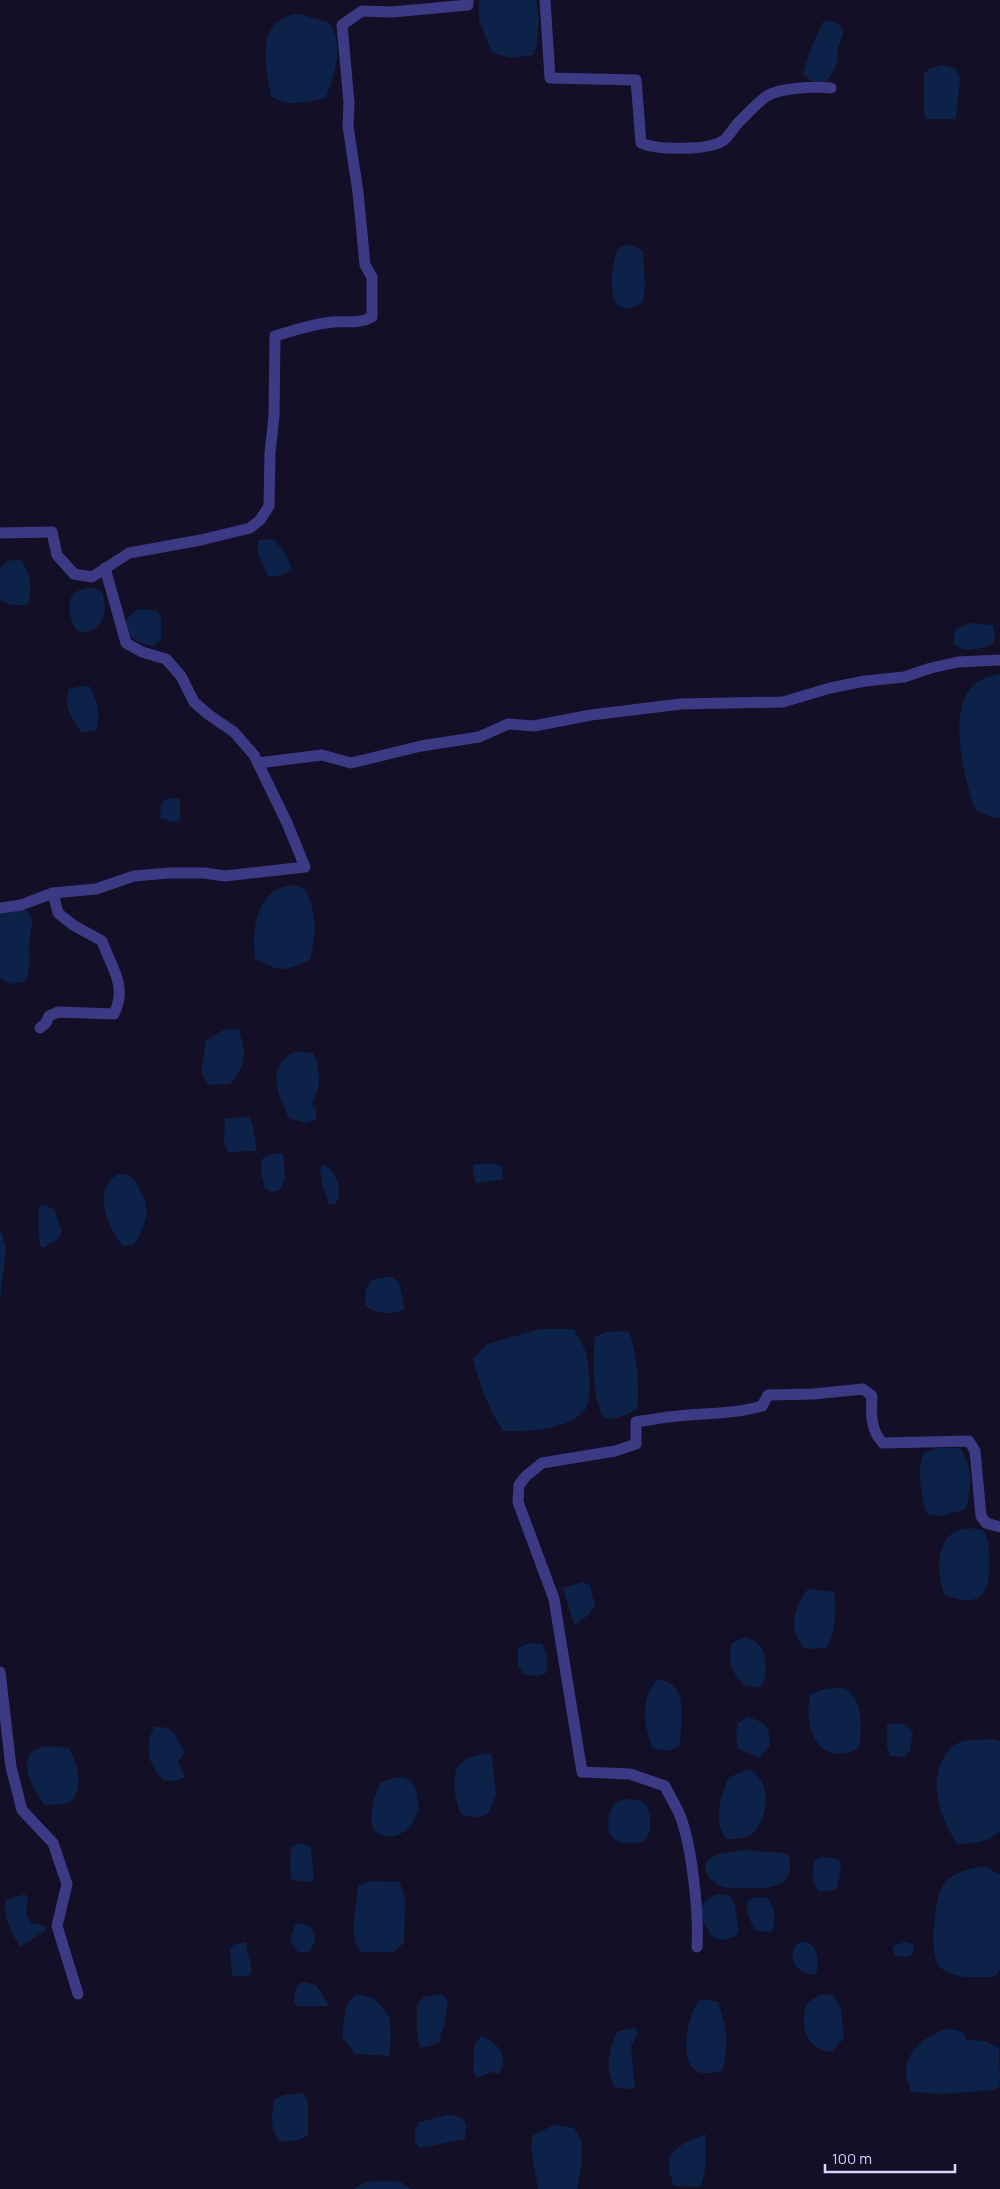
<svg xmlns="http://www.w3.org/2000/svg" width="1000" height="2189" font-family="Manrope,sans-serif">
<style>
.water{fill:#0c2248}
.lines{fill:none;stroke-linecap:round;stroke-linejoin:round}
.minor{stroke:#3d3a85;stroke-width:11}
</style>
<rect width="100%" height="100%" fill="#130f26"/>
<g class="water">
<path d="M479 0H536L539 19 537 46 533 55 509 58 492 52 479 20Z"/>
<path d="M300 14 330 23C344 47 335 73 326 98 306 102 288 108 271 96 265 64 255 17 300 14Z"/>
<path d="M832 21 838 24 844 31 837 51 838 58 835 68 825 83 812 81 803 75 809 53 823 22Z"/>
<path d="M943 65 956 69 960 79 956 119H926L924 108V74L930 68Z"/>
<path d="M630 244 643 251 645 287 643 302C603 327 610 269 618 248Z"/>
<path d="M272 539C283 548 288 556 292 570L280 576H268L257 551 259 540Z"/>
<path d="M19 559C31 571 33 590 27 605H11L0 600V568L8 561Z"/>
<path d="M86 588H95L102 592C108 609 105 627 86 633 84 632 81 632 78 631 70 625 67 604 72 596 75 591 81 590 86 588Z"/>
<path d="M139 609 157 611 161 618V640L153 646C129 643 113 623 139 609Z"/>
<path d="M969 623 993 625 995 637 993 644C982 649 962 654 953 643L956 629Z"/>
<path d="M1000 674V818L992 817 976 810C964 783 946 706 975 684 982 678 991 676 1000 674Z"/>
<path d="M82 686H89C98 701 101 714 96 730L82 733C72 719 63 707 69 689Z"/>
<path d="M174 798 180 799V820L174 822 160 818 161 805 164 800Z"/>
<path d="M295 885 305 889C317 913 317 934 310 960 284 972 281 972 255 959 252 937 254 903 276 890 281 886 289 886 295 885Z"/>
<path d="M19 910H26L33 919C32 928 29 938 29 946 29 960 31 969 25 982L9 984 0 978V912Z"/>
<path d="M239 1029C246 1057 248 1061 230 1084L209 1085 201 1073 206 1041 223 1030Z"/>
<path d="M296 1051 313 1053C318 1062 321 1079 318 1090 316 1095 313 1099 312 1106L316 1109V1120L305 1123 289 1118C278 1094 264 1065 296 1051Z"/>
<path d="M250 1117 253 1126 257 1151 228 1152 224 1142 225 1118Z"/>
<path d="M270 1154H283L285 1178 280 1190 272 1192 265 1188 261 1173 262 1159Z"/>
<path d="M487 1163 502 1166 503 1179 476 1183 473 1174V1165Z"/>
<path d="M324 1165C338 1170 343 1193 335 1205L329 1204 322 1185 320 1168Z"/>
<path d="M119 1174 128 1175 136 1181C138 1189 144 1196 146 1203 149 1216 141 1236 133 1245L123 1246C107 1227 91 1188 119 1174Z"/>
<path d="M44 1205 54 1209 62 1231 59 1238 43 1248 40 1246C38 1233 38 1219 39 1206Z"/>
<path d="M0 1228 6 1249 0 1301Z"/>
<path d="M387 1277H393L399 1283 405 1309C391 1315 377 1315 365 1305L366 1288 372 1280Z"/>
<path d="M540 1329H574C577 1336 583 1343 585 1350 589 1362 593 1402 584 1411 568 1430 526 1432 503 1431 488 1408 480 1386 473 1359L487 1344Z"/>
<path d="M629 1331C637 1354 640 1385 637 1409 628 1415 616 1419 605 1419 592 1402 592 1358 595 1337L605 1332Z"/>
<path d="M937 1448H960C973 1468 972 1486 966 1509L942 1516 927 1514C921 1497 916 1470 924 1453Z"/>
<path d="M971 1528 983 1530C990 1541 989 1550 989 1564 990 1598 978 1607 945 1595 937 1577 934 1543 956 1531 960 1529 967 1529 971 1528Z"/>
<path d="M583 1582 590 1585 595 1606 586 1617 574 1625 563 1588Z"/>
<path d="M808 1589 834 1592C837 1605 835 1638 826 1648L805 1649C787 1630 793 1608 808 1589Z"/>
<path d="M746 1637C751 1639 757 1642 760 1646 767 1654 769 1681 759 1688L744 1685C731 1673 727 1659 732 1643Z"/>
<path d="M529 1643 542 1644C547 1654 549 1662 546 1673L539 1676 525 1675 518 1666V1648Z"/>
<path d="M658 1679C665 1681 670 1682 675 1688 686 1699 681 1732 679 1746L668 1751 653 1748C643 1726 640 1697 658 1679Z"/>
<path d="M839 1687C864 1694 862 1726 859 1748 819 1769 803 1729 810 1695L821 1690Z"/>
<path d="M748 1717C767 1723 769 1726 770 1746L759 1758 738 1749 736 1732 738 1723Z"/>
<path d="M887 1724H905L913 1732 910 1751 905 1757 890 1756 887 1746Z"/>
<path d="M154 1727C178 1726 174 1735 185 1753L178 1761 185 1777 175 1781 164 1780C148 1765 144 1747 154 1727Z"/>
<path d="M994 1739 1000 1741V1831C987 1843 974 1843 957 1844 942 1820 928 1787 943 1759 945 1757 947 1751 949 1749 959 1738 980 1740 994 1739Z"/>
<path d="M48 1746 69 1748C77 1762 86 1791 69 1802 63 1806 52 1804 45 1805 30 1788 12 1750 48 1746Z"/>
<path d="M490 1754 492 1757 496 1795 488 1814C478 1818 471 1818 461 1814 449 1783 449 1754 490 1754Z"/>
<path d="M750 1769C753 1772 758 1776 761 1780 770 1793 765 1823 753 1833 746 1839 735 1839 726 1839 713 1821 720 1796 729 1777Z"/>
<path d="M397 1777C417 1777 416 1792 419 1808 414 1823 404 1839 386 1836 381 1835 376 1833 373 1828 368 1815 375 1794 381 1782Z"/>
<path d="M627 1799 642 1801 647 1805 650 1816V1832L643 1842C634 1844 620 1845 612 1837 605 1830 608 1809 616 1803 619 1801 623 1800 627 1799Z"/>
<path d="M296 1844H305L311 1848 314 1880 308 1882 292 1880 290 1872 291 1848Z"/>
<path d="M746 1850 784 1853 789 1856C796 1887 771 1889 747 1888 740 1888 731 1889 724 1887 712 1884 695 1866 712 1857 722 1851 735 1852 746 1850Z"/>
<path d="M821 1857 834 1858 840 1861 841 1870 837 1888 831 1891 821 1892C810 1883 812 1872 815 1860Z"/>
<path d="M985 1866 1000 1875V1970L994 1977C978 1977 951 1980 939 1966 929 1954 934 1896 944 1884 955 1871 968 1869 985 1866Z"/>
<path d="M371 1881 400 1882 405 1899 404 1943 394 1952H361C347 1937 357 1906 358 1886Z"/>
<path d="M25 1894 28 1898 26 1912 30 1923 45 1926 46 1930 20 1947C13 1935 1 1913 6 1900Z"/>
<path d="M716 1894 728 1895 734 1901 739 1932 736 1936 724 1940 714 1938 711 1935 701 1918 702 1906 706 1900Z"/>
<path d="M755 1897 768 1898C774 1909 778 1920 771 1932L756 1931C750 1922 746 1912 747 1902Z"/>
<path d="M298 1923C316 1923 320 1942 307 1953L298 1952 290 1941 294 1927Z"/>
<path d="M246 1942C247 1953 252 1962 251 1974L247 1976H232L230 1948 235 1944Z"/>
<path d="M800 1942C817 1941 819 1958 817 1972L815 1974C797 1977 783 1954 800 1942Z"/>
<path d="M905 1942 913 1944 914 1951 912 1955 905 1957 894 1956 893 1946Z"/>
<path d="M303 1982 316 1985 327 2002 328 2006H296L294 2003C295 1993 293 1986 303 1982Z"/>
<path d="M357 1994 374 1998 389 2016 391 2036 389 2056 355 2054 342 2037 346 2005Z"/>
<path d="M441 1994 448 2000 444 2028 441 2033 440 2042 428 2047H420L417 2032V2004L424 1997Z"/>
<path d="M821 1994 833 1995 841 2009 844 2038 832 2052C807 2051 798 2025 807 2003Z"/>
<path d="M708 1999 718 2002C727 2030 730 2041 722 2071 714 2072 705 2075 698 2072 677 2062 688 2015 699 2001Z"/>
<path d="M636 2028 637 2035 631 2046 635 2088 626 2089 615 2087C604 2070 609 2050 617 2032L626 2029Z"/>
<path d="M949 2028 963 2032 967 2040 985 2041 999 2048 1000 2086 994 2090 942 2094 911 2092C909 2085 905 2076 906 2069 909 2047 929 2034 949 2028Z"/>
<path d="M481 2036C498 2042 510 2057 499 2074L491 2072 477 2078 473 2072 474 2045Z"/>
<path d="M303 2093 308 2103V2135L299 2140 280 2142C270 2131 271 2113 275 2099L284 2095Z"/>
<path d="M446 2115C465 2115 468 2121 465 2139L420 2148 415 2142V2131L419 2122Z"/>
<path d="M554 2125 574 2128 581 2140 582 2162 577 2189H538L531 2148 533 2135Z"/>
<path d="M706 2134C705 2153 708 2170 700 2187L674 2186 669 2171 670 2155 685 2142Z"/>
<path d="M383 2181 401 2182 411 2189H354L365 2182Z"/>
</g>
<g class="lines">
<g class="minor">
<path d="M545 0 550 78 636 80 641 143C657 150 710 151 724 140 730 135 735 125 741 120 749 112 758 102 767 96 779 88 815 86 831 88"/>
<path d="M0 533 52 532 57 555 74 574 92 577 129 553 201 540 250 528 260 520 269 506 270 453 274 416 275 336C294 330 313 324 333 322 347 321 360 324 372 317V277L365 265 358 192 348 126 349 103 342 25 362 11 392 12 468 5V0"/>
<path d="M258 763 322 755 351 763 421 746 479 737 508 724 534 726 591 715 681 704 783 702 830 688 865 681 904 677 931 668 958 662 1000 660"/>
<path d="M53 893 96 889 134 876 169 873H204L225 876 305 867 287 823 254 755 234 732 209 715 194 702 181 676 166 659 142 652 126 643 105 568"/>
<path d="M0 908 21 905 53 893 58 913 73 925 102 941C111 967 128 986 114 1014L58 1012 49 1016 46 1023 40 1028"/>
<path d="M0 1672 11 1767 22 1810 53 1843 67 1884 57 1926 78 1994"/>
<path d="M697 1947C699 1913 692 1844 679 1813 675 1804 669 1795 665 1786L630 1774 582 1772 554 1599 518 1502 519 1485 526 1476 542 1463 615 1451 636 1444V1422C650 1420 664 1417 678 1416 706 1413 734 1414 762 1406L768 1395 814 1394 863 1389 872 1396C871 1413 870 1430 883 1443L969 1441 975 1451 981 1516 986 1523 1000 1527"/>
</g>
</g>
<path d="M825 2164v8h130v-8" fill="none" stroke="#d9d4ff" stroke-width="2.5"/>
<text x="832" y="2164" font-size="15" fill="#d9d4ff" stroke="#130f26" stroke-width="4" paint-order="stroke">100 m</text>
</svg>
